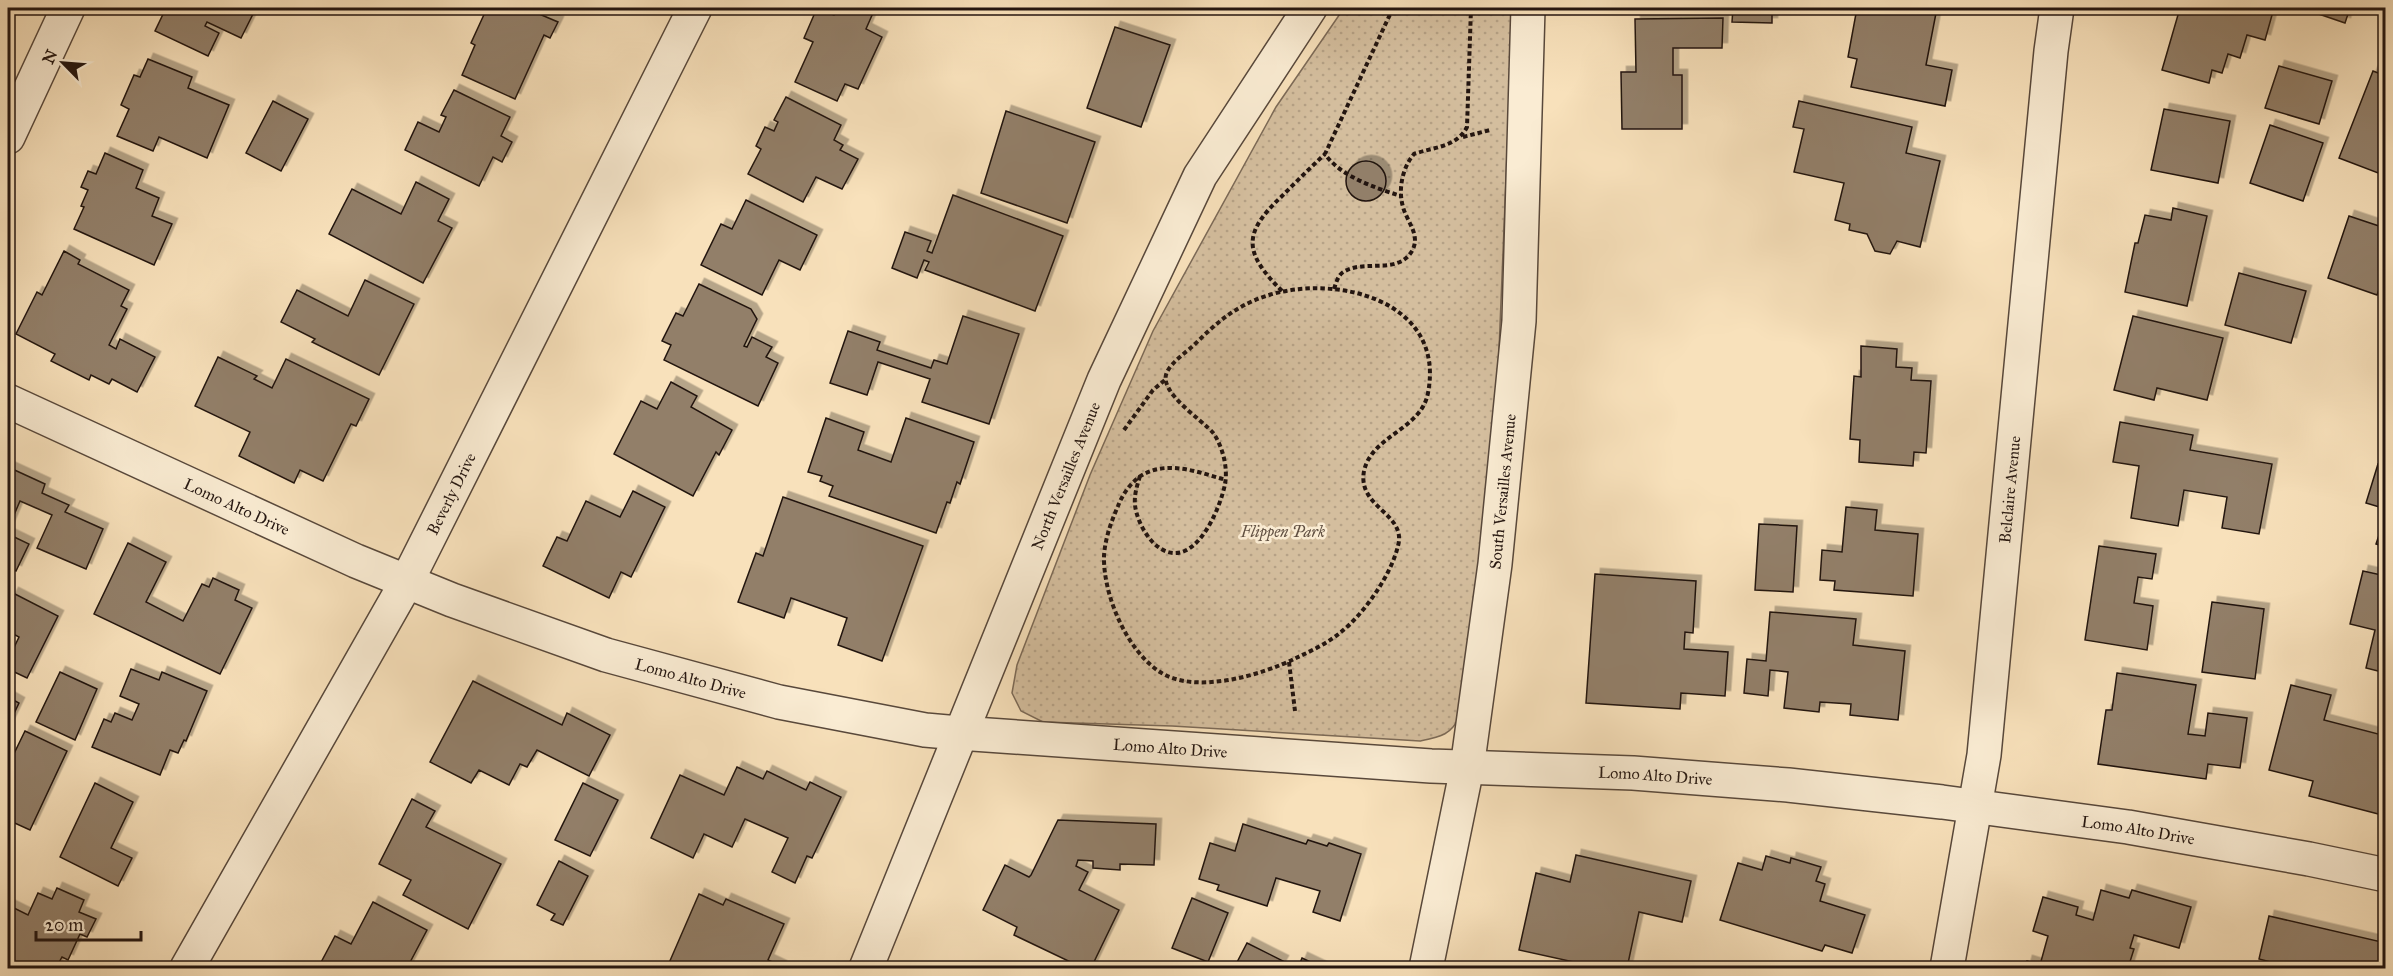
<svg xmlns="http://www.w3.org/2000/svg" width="2393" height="976" font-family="'IM FELL Great Primer',serif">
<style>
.park{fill:url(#park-dots);stroke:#7c6a57;stroke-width:1.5}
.building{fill:#927f69;stroke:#231510;stroke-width:1.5;filter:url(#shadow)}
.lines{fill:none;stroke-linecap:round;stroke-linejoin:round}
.minor-casing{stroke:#58483b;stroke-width:36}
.tertiary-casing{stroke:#58483b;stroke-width:36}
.path{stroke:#231510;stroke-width:4;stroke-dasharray:4.5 3;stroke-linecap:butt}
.minor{stroke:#faecd3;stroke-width:33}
.tertiary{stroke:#faecd3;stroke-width:33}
.labels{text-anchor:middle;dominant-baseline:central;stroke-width:5;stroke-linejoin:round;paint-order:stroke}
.street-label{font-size:16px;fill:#231510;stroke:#faecd3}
.park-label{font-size:16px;font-style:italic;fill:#615042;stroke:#faecd3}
</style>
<defs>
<pattern id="park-dots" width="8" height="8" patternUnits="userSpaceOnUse" patternTransform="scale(1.5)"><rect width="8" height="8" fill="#d4be9e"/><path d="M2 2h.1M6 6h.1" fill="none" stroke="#b6a287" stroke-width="1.8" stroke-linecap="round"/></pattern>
<filter id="shadow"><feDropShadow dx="5.5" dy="-5.5" stdDeviation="0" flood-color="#0004"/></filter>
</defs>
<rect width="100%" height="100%" fill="#f8e1bb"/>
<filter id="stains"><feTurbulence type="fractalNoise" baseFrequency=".00333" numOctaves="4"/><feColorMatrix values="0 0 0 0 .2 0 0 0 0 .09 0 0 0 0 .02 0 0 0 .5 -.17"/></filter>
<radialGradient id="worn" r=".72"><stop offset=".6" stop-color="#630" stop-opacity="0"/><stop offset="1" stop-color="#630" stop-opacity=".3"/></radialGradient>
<path class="park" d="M1344 8H1513L1497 399 1486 518 1460 715C1452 735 1440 737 1420 741L1172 726 1043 722 1021 711 1012 693 1017 665 1090 475 1153 331 1276 107Z"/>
<g class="building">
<path d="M166 8H256L241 38 207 22 205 26 219 33 208 56 155 31Z"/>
<path d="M487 8 505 10 506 8H525L558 22 550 38 544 35 515 99 462 75 475 45 471 43Z"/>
<path d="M817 8 834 15 838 8H861L873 13 866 29 882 37 858 89 845 84 837 101 795 82 813 42 804 38Z"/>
<path d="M1733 8H1772V23L1732 22Z"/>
<path d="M1857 8H1937L1926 65 1952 70 1945 106 1851 87 1857 59 1848 57Z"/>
<path d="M2180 8H2274L2265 40 2247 35 2240 58 2228 54 2222 73 2212 70 2209 83 2162 70Z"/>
<path d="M2308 8H2350L2345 23 2307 10Z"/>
<path d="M1723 18 1722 48H1673V75H1682V129H1622L1621 72H1636L1635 19Z"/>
<path d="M1115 27 1170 45 1141 127 1087 108Z"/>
<path d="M148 59 192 77 188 88 229 105 207 158 159 137 153 151 117 136 129 109 121 105 134 75 140 77Z"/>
<path d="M2279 66 2332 81 2319 124 2265 108Z"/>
<path d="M2373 71 2386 76V176L2339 158Z"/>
<path d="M454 90 510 117 501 136 512 142 502 162 493 157 479 186 405 150 418 122 439 132 446 117 441 115Z"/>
<path d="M786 97 841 125 834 140 843 145 840 150 858 159 842 189 816 177 803 202 748 174 761 149 756 146 765 127 774 131 778 122 774 120Z"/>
<path d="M273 101 308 119 281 171 246 153Z"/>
<path d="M1799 101 1912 127 1906 153 1940 161 1920 247 1897 241 1890 254 1875 251 1867 234 1849 230 1850 224 1835 220 1844 183 1794 172 1804 129 1793 127Z"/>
<path d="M2164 109 2230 121 2218 183 2151 170Z"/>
<path d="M1006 111 1095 142 1067 223 981 193Z"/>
<path d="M2270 125 2323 143 2303 201 2250 183Z"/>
<path d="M105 153 143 170 136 188 159 198 152 216 172 224 154 265 74 229 84 207 81 206 88 190 81 187 88 171 96 174Z"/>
<circle cx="1366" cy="181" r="20"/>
<path d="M416 182 449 199 438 221 452 228 423 283 329 234 352 189 401 214Z"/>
<path d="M953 195 1063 236 1035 311 925 270 929 262 924 260 917 278 892 268 905 232 931 241 927 251 932 253Z"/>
<path d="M746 200 817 235 800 270 779 260 762 295 701 265 721 224 732 229Z"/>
<path d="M2173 208 2207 216 2187 306 2125 292 2135 243H2138L2145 215 2171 220Z"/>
<path d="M2386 209V270L2377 295 2328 278 2349 216 2379 226Z"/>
<path d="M64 251 80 260 78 264 129 290 121 306 127 309 109 345 116 349 120 339 155 357 137 392 112 379 109 384 91 375 89 380 51 361 55 354 16 334 37 292 42 295Z"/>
<path d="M2239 273 2306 291 2291 343 2225 325Z"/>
<path d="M365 280 414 304 379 375 312 342 315 339 281 322 297 290 348 316Z"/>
<path d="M699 284 751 309 757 319 744 346 747 347 752 337 772 347 766 357 778 363 758 406 664 360 671 345 662 341 676 313 683 316Z"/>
<path d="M963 316 1019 334 989 424 922 402 930 379 878 362 867 395 830 383 848 331 880 342 877 350 931 368 934 360 947 364Z"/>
<path d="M2133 316 2223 338 2207 400 2157 388 2154 400 2114 390Z"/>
<path d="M1861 346 1897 349 1896 367 1912 368 1911 380 1931 381 1926 453 1914 452 1913 466 1859 462 1860 440 1850 439 1854 376 1861 377Z"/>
<path d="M218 357 257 376 254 379 272 388 286 359 369 399 356 426 351 424 323 481 300 470 294 483 239 456 250 432 195 406Z"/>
<path d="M671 382 697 396 691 407 732 430 719 455 716 452 693 496 614 454 641 401 657 409Z"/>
<path d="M826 418 864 432 858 450 891 462 906 418 974 442 960 484 957 482 950 503 947 502 936 533 829 496 833 486 820 481 822 476 808 472Z"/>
<path d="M2120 422 2193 435 2190 450 2272 464 2259 534 2222 528 2227 497 2184 490 2178 526 2131 518 2139 466 2113 462Z"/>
<path d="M2378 464 2386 466V509L2366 503Z"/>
<path d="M8 467 45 484 42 493 69 505 65 512 103 529 86 569 37 548 52 515 20 501 8 529Z"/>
<path d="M633 491 665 507 631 577 621 572 609 598 543 566 557 537 567 541 586 501 620 517Z"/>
<path d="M783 497 923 546 882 661 838 645 847 618 791 598 784 618 738 602 756 553 763 556Z"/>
<path d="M1846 507 1877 510 1875 530 1918 534 1913 596 1834 590 1835 581 1820 580 1822 550 1842 552Z"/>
<path d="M2386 515V547L2376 544Z"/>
<path d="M1759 524 1797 526 1793 592 1755 590Z"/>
<path d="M8 534 29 544 16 571 8 567Z"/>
<path d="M128 543 166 562 146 602 183 621 202 584 209 587 213 578 239 590 235 600 252 608 220 674 94 614Z"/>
<path d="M2099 546 2156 554 2152 579 2138 577 2134 603 2153 606 2147 650 2085 640Z"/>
<path d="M2363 571 2386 576V673L2366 668 2375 630 2350 624Z"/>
<path d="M1595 574 1696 581 1693 633 1685 632 1684 649 1728 652 1725 696 1681 693 1680 709 1586 703Z"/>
<path d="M13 593 58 616 27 678 8 669V660L19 637 8 631V603Z"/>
<path d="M2212 602 2264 609 2255 679 2202 672Z"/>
<path d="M1770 612 1856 619 1853 645 1905 651 1898 720 1850 715 1851 704 1820 702 1819 712 1784 708 1788 672 1770 670 1768 696 1744 693 1747 659 1766 661Z"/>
<path d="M131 669 159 680 162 672 207 691 186 741 184 740 178 753 170 750 160 775 92 747 104 719 111 722 115 713 132 720 139 704 120 696Z"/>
<path d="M60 672 97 689 75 740 36 722Z"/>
<path d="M2117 673 2196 685 2188 734 2205 736 2208 713 2247 718 2240 768 2208 764 2206 779 2098 764 2106 710H2112Z"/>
<path d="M473 681 562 725 567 713 610 735 589 776 537 750 527 767 520 764 509 785 479 770 471 783 430 762Z"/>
<path d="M2291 685 2331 695 2324 720 2386 736V816L2309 796 2313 781 2269 770Z"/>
<path d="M8 697 19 703 8 726Z"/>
<path d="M25 731 67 751 30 830 8 820V766Z"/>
<path d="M737 767 763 779 767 771 806 790 810 782 841 797 812 858 807 856 795 883 772 872 788 838 745 819 732 847 704 834 693 858 651 838 680 775 724 795Z"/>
<path d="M95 783 133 802 111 848 132 858 118 886 60 857Z"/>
<path d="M583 783 618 800 590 856 555 840Z"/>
<path d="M412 799 435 811 426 827 501 864 468 929 403 895 411 880 379 864Z"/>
<path d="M1058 820 1156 824 1154 865 1120 864V870L1093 868V861L1078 860 1076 866 1088 872 1079 890 1119 910 1091 968H1083L1014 935 1017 927 983 910 1005 865 1029 877 1031 875Z"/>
<path d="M1243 824 1306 844 1308 840 1327 846 1329 843 1361 854 1340 921 1313 912 1320 891 1276 878 1267 906 1217 890 1219 885 1199 879 1210 843 1235 851Z"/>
<path d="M1576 855 1691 881 1682 922 1639 912 1627 968H1601L1519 950 1536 873 1570 882Z"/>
<path d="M1766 856 1790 863 1791 858 1821 867 1816 881 1825 884 1820 901 1865 915 1852 953 1825 945 1822 951 1720 920 1738 863 1762 870Z"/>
<path d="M559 861 588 876 563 925 551 920 555 914 537 905Z"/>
<path d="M57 888 84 900 79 912 96 919 87 937 80 934 68 960 62 957 56 968 47 966 46 968H28L8 959V905L28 915 38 893 52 899Z"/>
<path d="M2101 890 2129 898 2132 890 2191 907 2179 948 2134 935 2130 948 2134 949 2128 968H2025L2027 961 2040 965 2048 936 2033 931 2043 897 2078 907 2076 915 2093 920Z"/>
<path d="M699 894 723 905 726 899 784 924 768 960 781 966 780 968H682L669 963Z"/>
<path d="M1192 898 1228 913 1208 962 1172 948Z"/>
<path d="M373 902 427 930 407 968H318L335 936 351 944Z"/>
<path d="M2269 916 2386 943V968H2294L2259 959Z"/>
<path d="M1247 943 1283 961 1279 968H1234Z"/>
<path d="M1302 958 1323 968H1298Z"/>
</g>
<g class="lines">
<defs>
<g id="minor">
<path d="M8 137 68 8"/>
<path id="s1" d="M866 968 1104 380 1200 176 1310 8"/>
<path id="s2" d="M1426 968 1467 768 1495 564 1519 321 1528 8"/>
<path id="s3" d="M1947 968 1984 755 2051 51 2057 8"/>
</g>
<g id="tertiary">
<path id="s4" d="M8 401 356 561 452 600 606 655 779 702 925 730 959 733 1431 766 1633 773 1788 785 1942 802 2128 827 2309 859 2386 875"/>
<path id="s5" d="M187 968 406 583 695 8"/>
</g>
</defs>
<use href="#minor" class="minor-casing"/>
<use href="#tertiary" class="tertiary-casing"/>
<g class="path">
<path d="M1393 8 1325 154C1341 177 1376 188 1401 196"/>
<path d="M1463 137 1490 130"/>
<path d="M1334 289C1336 283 1338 276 1342 273 1362 258 1397 276 1412 251 1421 235 1407 222 1403 207 1398 190 1402 168 1414 154 1434 147 1457 147 1467 127L1471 8"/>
<path d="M1282 291C1244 253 1242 234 1281 197 1295 183 1310 168 1325 154"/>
<path d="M1124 430 1153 390 1165 380"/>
<path d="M1140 476C1137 486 1134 495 1135 505 1137 524 1154 554 1176 553 1202 552 1221 505 1225 484 1228 468 1223 448 1214 434 1203 420 1157 392 1167 372 1172 362 1185 353 1193 346 1215 324 1235 306 1266 296 1335 273 1446 300 1428 393 1421 430 1372 435 1364 471 1357 508 1407 513 1398 546 1391 575 1364 614 1341 632 1328 643 1311 651 1296 658 1262 675 1195 695 1160 672 1127 651 1103 595 1104 556 1105 539 1111 522 1118 506 1123 493 1133 479 1146 473 1171 461 1201 473 1226 480"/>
<path d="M1289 662 1295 711"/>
</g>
<use href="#minor" class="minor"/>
<use href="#tertiary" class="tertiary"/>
</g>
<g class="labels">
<g class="street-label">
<text stroke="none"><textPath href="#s1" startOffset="531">North Versailles Avenue</textPath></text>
<text stroke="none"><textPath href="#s3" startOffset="483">Belclaire Avenue</textPath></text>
<text stroke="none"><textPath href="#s2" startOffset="483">South Versailles Avenue</textPath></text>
<text stroke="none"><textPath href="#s5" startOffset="543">Beverly Drive</textPath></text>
<text stroke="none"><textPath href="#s4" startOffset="252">Lomo Alto Drive</textPath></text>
<text stroke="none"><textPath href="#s4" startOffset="738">Lomo Alto Drive</textPath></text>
<text stroke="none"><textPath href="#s4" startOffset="1224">Lomo Alto Drive</textPath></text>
<text stroke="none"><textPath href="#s4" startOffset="1710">Lomo Alto Drive</textPath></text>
<text stroke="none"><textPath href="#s4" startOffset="2196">Lomo Alto Drive</textPath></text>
</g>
<g class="park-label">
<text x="1283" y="531">Flippen Park</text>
</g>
</g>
<rect width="2393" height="976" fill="none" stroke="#f8e1bb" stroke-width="30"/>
<rect x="9" y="9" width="2375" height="958" fill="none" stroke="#231510" stroke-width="3"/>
<rect x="15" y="15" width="2363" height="946" fill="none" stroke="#231510" stroke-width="1.5"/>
<g transform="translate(63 63) rotate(295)" stroke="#faecd3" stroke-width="4.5" paint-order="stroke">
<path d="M0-4.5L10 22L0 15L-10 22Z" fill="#231510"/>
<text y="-9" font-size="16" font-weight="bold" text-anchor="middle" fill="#231510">N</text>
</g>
<path d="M36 931v9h105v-9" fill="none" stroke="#231510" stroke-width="3"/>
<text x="45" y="931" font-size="18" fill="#231510" stroke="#faecd3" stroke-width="4.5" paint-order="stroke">20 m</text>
<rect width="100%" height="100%" filter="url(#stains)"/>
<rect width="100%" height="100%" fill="url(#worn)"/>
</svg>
